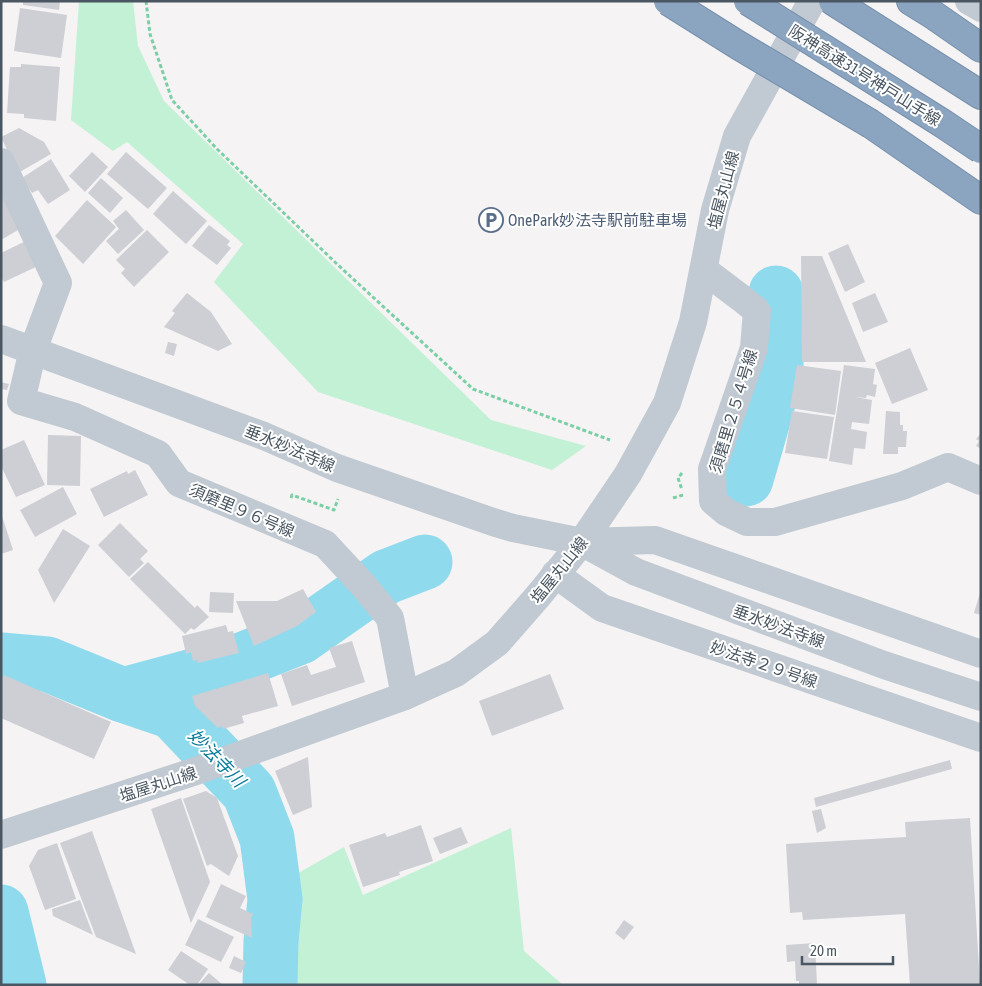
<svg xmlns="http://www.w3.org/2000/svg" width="982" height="986" font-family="'Asap Condensed','Noto Sans JP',sans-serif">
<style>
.green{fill:#c3f1d5}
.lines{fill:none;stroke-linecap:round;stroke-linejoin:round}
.river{stroke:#90daee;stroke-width:55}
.building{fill:#cdcfd5}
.highway-casing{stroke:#7690ad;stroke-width:30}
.path{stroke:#7ad0a6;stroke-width:3;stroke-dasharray:4 2.5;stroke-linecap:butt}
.minor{stroke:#c1cad2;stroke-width:28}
.highway{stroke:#8ba5c1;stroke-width:28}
.highway-bridge-casing{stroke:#7690ad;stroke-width:30;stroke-linecap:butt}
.highway-bridge{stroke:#8ba5c1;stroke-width:28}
.labels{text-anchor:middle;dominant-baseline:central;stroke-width:4;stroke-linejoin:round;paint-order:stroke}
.street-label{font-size:16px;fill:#4a5661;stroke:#fff}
.service-label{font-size:16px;fill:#4e5e75;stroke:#fff;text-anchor:start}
.water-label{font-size:18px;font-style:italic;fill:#0c7c9b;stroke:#fff}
</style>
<rect width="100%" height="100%" fill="#f5f3f3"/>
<g class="green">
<path d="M79 1H133L138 46 164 101 491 420 586 446 552 470 318 392 214 282 243 244 127 142 113 151 71 120Z"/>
<path d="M511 828 524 951 563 985H262L258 896 344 847 363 895Z"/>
</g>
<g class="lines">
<g class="river">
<path d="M746 479 776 375V293"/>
<path d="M1 660 47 664 123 695 173 712 249 792 267 838 275 899 271 941 270 985"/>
<path d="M123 695 219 669 300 637 386 577 425 562"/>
<path d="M1 912 19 985"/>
</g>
</g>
<g class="building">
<path d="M23 1H60L59 10 23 5Z"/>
<path d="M20 8 67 15 61 58 14 51Z"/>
<path d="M21 64 60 67 56 121 24 118V114L7 113 10 67H21Z"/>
<path d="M19 128 44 142 51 154 18 173 1 137Z"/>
<path d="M92 152 108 167 85 192 69 176Z"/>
<path d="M126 152 167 188 148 209 107 174Z"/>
<path d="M51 159 70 190 48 204 38 190 32 193 22 178Z"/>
<path d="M101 178 123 198 110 213 88 193Z"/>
<path d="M1 191 23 227 1 240Z"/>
<path d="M173 191 207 221 186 244 153 214Z"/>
<path d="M87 200 116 227 83 264 55 236Z"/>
<path d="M126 210 144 230 118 254 106 241 119 229 113 221Z"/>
<path d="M209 225 230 241 227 245 231 248 217 265 192 246Z"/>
<path d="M147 230 169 252 134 287 121 273 125 269 116 260Z"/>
<path d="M30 239 42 264 4 282 1 277V253Z"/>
<path d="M848 244 865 282 845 292 828 253Z"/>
<path d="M801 256H822L866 362H802Z"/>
<path d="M187 293 211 312 232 344 218 351 164 327 175 313 172 311Z"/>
<path d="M875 293 888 322 863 332 852 303Z"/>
<path d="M168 342 177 344 174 356 165 353Z"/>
<path d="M910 348 928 390 892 404 875 363Z"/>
<path d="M797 365 841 371 835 415 790 408Z"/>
<path d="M844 365 875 369 873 384 877 385 875 397 867 395 866 398 855 397 872 400 869 424 852 422 851 429 867 432 865 449 854 448 852 465 829 461Z"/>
<path d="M1 382 9 384 7 390 1 389Z"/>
<path d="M792 411 834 417 827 459 785 453Z"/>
<path d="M886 411 900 412V425H903V431H907L906 447H898V454H883Z"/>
<path d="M981 433V449L976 446 979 441 976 439Z"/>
<path d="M48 435 81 436 80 486 47 485Z"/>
<path d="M24 440 45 485 16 497 1 466V450Z"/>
<path d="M135 470 148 495 104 517 90 489 127 471 128 474Z"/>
<path d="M63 487 77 514 35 537 20 510Z"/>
<path d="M1 513 13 550 1 554Z"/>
<path d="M120 523 148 551 140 559 144 563 129 577 98 545Z"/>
<path d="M63 529 90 546 54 603 38 570Z"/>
<path d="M148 562 195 608 197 605 209 617 194 630 191 628 185 634 130 579Z"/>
<path d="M303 589 316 612 297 626 254 646 236 601H277Z"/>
<path d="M210 592 234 593 233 613 209 612Z"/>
<path d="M980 593H981V615L974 613Z"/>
<path d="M226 625 228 632 233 631 239 653 198 663 197 660 193 661 191 652 186 654 182 636Z"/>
<path d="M352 641 365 682 292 706 281 674 307 665 311 675 336 667 329 648Z"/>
<path d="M268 673 278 706 242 716 244 723 223 729 222 726 218 728 195 706 192 696Z"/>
<path d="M550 674 564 709 492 736 479 701Z"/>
<path d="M4 675 111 722 94 759 1 718V681Z"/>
<path d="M308 757 312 807 293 815 275 771Z"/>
<path d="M950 760 952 769 816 807 814 798Z"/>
<path d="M206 791 217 798 238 856 229 876 211 864 207 866 183 799Z"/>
<path d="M181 798 210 882 191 923 151 809Z"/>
<path d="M821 809 826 828 817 833 812 811Z"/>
<path d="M970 818 980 985H910L905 914 803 920 802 912 790 913 786 844 906 837 905 822Z"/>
<path d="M421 825 433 861 399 872 400 875 363 887 349 845 385 833 387 837Z"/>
<path d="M461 827 468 843 440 854 433 838Z"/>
<path d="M92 831 136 954 96 937 60 843Z"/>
<path d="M57 843 76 899 45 910 29 866 38 850Z"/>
<path d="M221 884 246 896 240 908 253 914 251 918 252 938 206 917Z"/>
<path d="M80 900 93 935 53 916 52 909Z"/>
<path d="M198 919 234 937 221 962 185 945Z"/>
<path d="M624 920 634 927 624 940 615 933Z"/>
<path d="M815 943 817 985H799V981H796L795 961 787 962 786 945Z"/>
<path d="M181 951 208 969 197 985H190L168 970Z"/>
<path d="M234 956 246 962 241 973 229 968Z"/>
<path d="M209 973 223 985H198Z"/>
</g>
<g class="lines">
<defs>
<g id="highway">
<path d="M833 1 981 95"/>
<path d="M911 1 932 14 981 48"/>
<path d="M871 124 981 200"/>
</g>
</defs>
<use href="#highway" class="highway-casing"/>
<g class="path">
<path d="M146 1 150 34 172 100 217 149 338 265 473 389 610 440"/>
<path d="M682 473 678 478 682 490"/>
<path d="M291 498 292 495 334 510 338 499"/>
<path d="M673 498 683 495"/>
</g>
<g class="minor">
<path d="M969 1 981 8"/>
<path d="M1 162 58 283 33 350 21 401 75 417 158 454 179 483 325 544 364 586 390 618 405 696"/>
<path d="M704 270 741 298 757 311 754 348 712 469 713 501 726 512 747 522H775L902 486 948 467 981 481"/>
<path d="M1 339 264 436 337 468 493 522 513 528 582 542 655 540 981 654"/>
<path d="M583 543 636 572 884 665 981 697"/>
<path d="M555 574 602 608 981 738"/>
<path d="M1 835 193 772 405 696 456 673 497 643 539 595 582 542 628 474 667 403 693 322 715 210 737 136 812 1"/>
</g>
<use href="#highway" class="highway"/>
<defs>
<g id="highway-bridge">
<path d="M668 1 738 45 871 124"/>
<path d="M748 1 942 123 981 149"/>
</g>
</defs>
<use href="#highway-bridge" class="highway-bridge-casing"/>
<use href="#highway-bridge" class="highway-bridge"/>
</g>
<defs>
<symbol id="parking-ring" viewBox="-11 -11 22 22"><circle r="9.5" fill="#fff" stroke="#5c6f8a" stroke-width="1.5"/><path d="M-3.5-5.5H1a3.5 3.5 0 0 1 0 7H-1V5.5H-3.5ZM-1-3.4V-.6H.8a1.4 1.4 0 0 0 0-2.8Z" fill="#5c6f8a"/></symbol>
</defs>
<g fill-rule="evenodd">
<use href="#parking-ring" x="477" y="206" width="28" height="28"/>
</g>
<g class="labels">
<g class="street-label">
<text transform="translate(865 75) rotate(32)">阪神高速31号神戸山手線</text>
<text transform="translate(723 190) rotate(-75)">塩屋丸山線</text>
<text transform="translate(733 411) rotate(-73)">須磨里２５４号線</text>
<text transform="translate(290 448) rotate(23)">垂水妙法寺線</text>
<text transform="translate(242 510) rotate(23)">須磨里９６号線</text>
<text transform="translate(559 570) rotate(-51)">塩屋丸山線</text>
<text transform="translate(779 626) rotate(20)">垂水妙法寺線</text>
<text transform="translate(764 664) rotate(19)">妙法寺２９号線</text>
<text transform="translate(158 784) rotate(-18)">塩屋丸山線</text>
</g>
<g class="service-label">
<text x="508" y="220">OnePark妙法寺駅前駐車場</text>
</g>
<g class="water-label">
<text transform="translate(217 758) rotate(46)">妙法寺川</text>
</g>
</g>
<rect width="982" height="986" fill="none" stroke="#4a5661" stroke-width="5"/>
<path d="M802 956v8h91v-8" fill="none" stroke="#4a5661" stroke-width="2.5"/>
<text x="810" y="956" font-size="15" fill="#4a5661" stroke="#ffffff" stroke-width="4" paint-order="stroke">20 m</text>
</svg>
